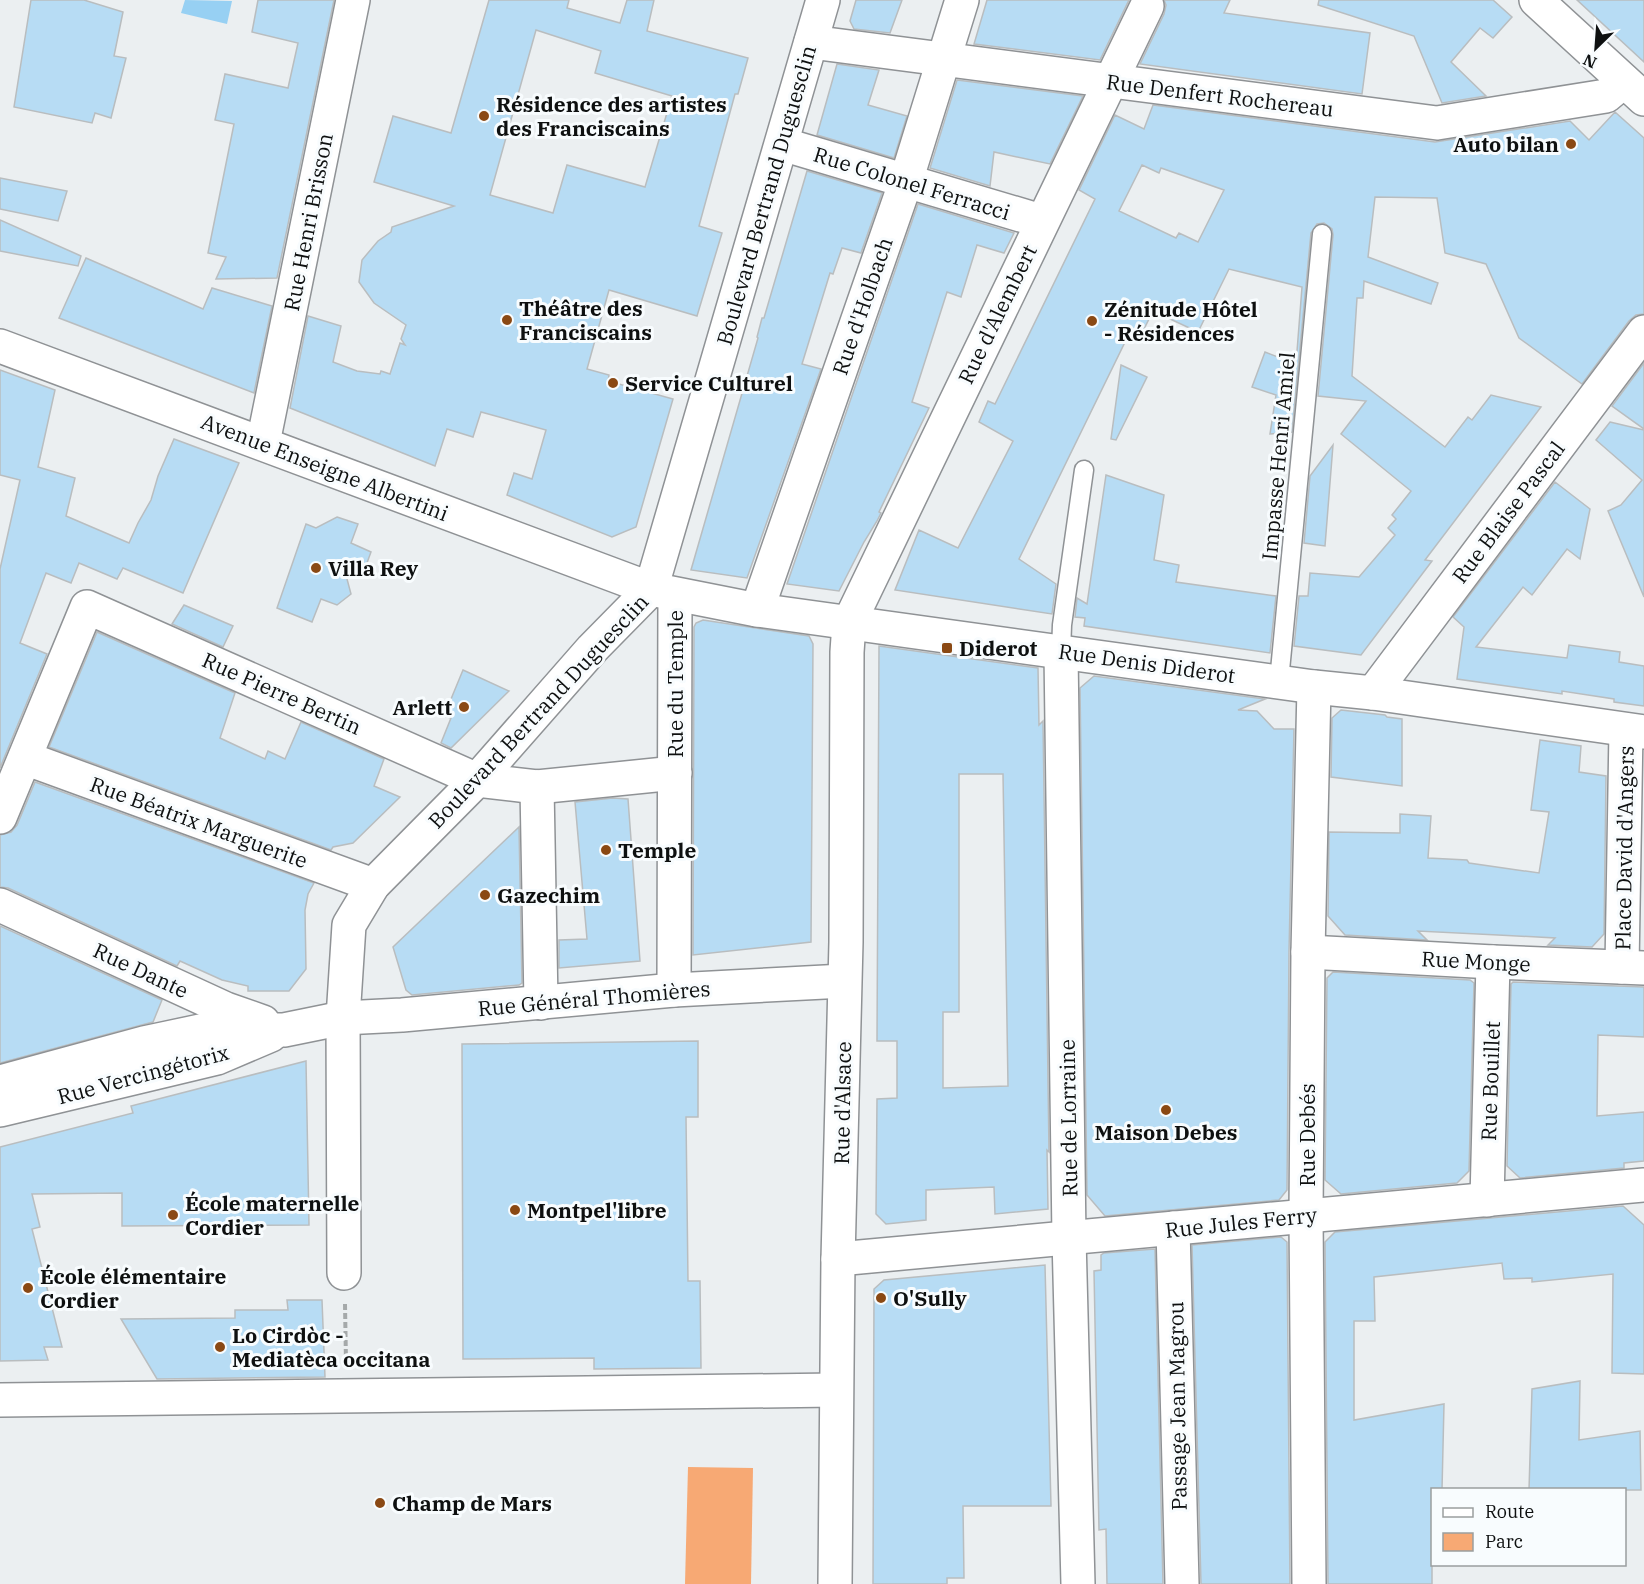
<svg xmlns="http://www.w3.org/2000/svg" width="1644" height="1584" font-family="'IBM Plex Serif',serif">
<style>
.green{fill:#f7a974}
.water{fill:#97d0f3}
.building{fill:#b7dcf4;stroke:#b9bdbf;stroke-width:1.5;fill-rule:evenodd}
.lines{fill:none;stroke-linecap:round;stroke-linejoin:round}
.lane-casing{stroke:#8f9295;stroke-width:21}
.street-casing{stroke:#8f9295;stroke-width:36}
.secondary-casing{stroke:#8f9295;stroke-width:36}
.path{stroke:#a5a9aa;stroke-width:4;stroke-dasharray:6 3;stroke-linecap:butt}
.lane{stroke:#fff;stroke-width:18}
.street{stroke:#fff;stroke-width:33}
.secondary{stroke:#fff;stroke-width:33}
.poi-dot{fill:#8a4914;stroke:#f8fcfe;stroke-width:2}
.labels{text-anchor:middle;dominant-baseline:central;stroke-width:6;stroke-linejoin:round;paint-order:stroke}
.street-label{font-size:21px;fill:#0e1010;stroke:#f8fcfe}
.poi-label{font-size:21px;font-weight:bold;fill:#0e1010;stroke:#f8fcfe;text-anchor:start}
</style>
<rect width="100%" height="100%" fill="#ebeff1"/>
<path class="green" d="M688 1467 753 1468 751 1584H685Z"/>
<path class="water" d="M185 0 232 1 227 24 181 13Z"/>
<g class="building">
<path d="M31 0H84L123 12 114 56 126 58 111 118 95 113 92 123 14 107Z"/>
<path d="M258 0H334L277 278 216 279 226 257 208 253 234 124 215 120 225 74 288 88 298 43 252 32Z"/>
<path d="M489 0H569L567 8 620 23 627 0H654L647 31 748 58 738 94H735L699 226 722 233 697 316 609 290 587 369 609 375 608 381 673 399 636 527 612 537 507 495 514 473 532 479 546 430 481 412 473 437 447 429 435 466 290 408 308 316 341 326 333 362 357 371 380 374 381 371 390 374 400 343 405 345 401 339 406 325 374 303 359 282 362 260 378 241 391 232 392 227 454 206 374 182 393 116 451 133ZM536 30 601 51 595 73 672 96 645 187 567 165 553 213 490 195Z"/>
<path d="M856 0H902L890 33 854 29 850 21Z"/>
<path d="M987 0H1129L1100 60 974 44Z"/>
<path d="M1164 0H1230L1224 13 1370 33 1362 94 1140 64 1164 14 1166 5Z"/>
<path d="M1319 0H1493L1512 17 1493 38 1480 28 1451 62 1486 96 1442 103 1414 36 1318 5Z"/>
<path d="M1577 0H1644V62Z"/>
<path d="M837 64 879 70 868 105 907 116 894 158 817 135Z"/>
<path d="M957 80 1083 96 1050 164 994 152 990 186 930 168Z"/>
<path d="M1153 105 1435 142 1570 121 1589 140 1615 112 1644 138V314L1636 315 1629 321 1582 384 1519 338 1486 264 1445 253 1437 198 1375 197 1368 257 1438 283 1431 304 1364 281 1363 298H1357L1352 376 1445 447 1468 417 1472 420 1491 395 1541 407 1425 560 1432 561 1361 655 1294 646 1299 596H1308L1310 573 1359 577 1395 535 1388 528 1396 519 1392 515 1411 491 1341 434 1366 401 1318 396 1333 235 1332 229 1324 223 1317 224 1311 233 1292 432 1270 434 1276 395 1252 387 1265 352 1296 364 1302 287 1229 269 1198 332 1153 311 1141 335 1130 332 1019 559 1056 584 1052 614 895 590 919 530 958 548 1013 441 979 422 988 401 995 404 1095 199 1079 190 1115 115 1144 129ZM1142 165 1159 173 1161 168 1224 190 1198 242 1179 233 1176 238 1119 211Z"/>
<path d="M807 171 882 193 861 253 842 248 833 274 830 273 802 364 821 369 747 578 691 570 758 338 757 337 762 318H764Z"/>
<path d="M0 178 67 191 58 221 0 209Z"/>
<path d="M918 204 1014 233 1004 253 977 245 961 297 947 292 912 402 929 408 879 512 881 513 877 521 864 542 839 591 787 584Z"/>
<path d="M0 220 81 256 78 266 0 251Z"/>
<path d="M86 258 203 309 212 288 272 306 254 393 59 318Z"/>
<path d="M1644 363V429L1612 406Z"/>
<path d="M1121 365 1147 377 1116 440 1111 439Z"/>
<path d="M0 370 55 390 38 467 75 478 66 516 129 543 138 523 151 500 158 476 174 439 239 463 183 593 123 568 117 579 79 563 71 583 46 573 20 643 47 654 0 768V569L20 480 0 475Z"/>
<path d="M1610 422 1644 430V597L1608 511 1621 505 1642 480 1596 440Z"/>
<path d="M1333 445 1325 546 1304 543 1310 476Z"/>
<path d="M1106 475 1164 495 1154 560 1179 565 1176 582 1276 596 1270 653 1084 626 1085 618 1075 617 1077 598 1087 604Z"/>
<path d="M1555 482 1590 509 1580 559 1567 549 1532 595 1523 587 1476 647 1567 658 1569 645 1620 652 1619 662 1644 666V706L1614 702V699L1562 691V694L1457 679 1464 627 1453 617Z"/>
<path d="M337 517 358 524 351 543 371 552 364 571 343 563 351 567 347 579 351 594 337 605 321 599 312 622 277 608 306 524 316 528Z"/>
<path d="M184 605 233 626 223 647 172 624Z"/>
<path d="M703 620 809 636 813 644 811 942 693 955 694 627 696 623Z"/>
<path d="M97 632 235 693 220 738 265 759 268 751 285 759 301 722 384 759 374 786 400 797 353 843 333 847 331 850 49 747Z"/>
<path d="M879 646 1038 668 1039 725 1043 721 1049 1152 1047 1150 1048 1209 995 1214 994 1187 926 1190V1220L886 1224 876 1214 877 1099 897 1098V1041H877ZM959 774H1003L1008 1086 943 1088V1012H959Z"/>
<path d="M463 670 509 691 451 748 441 743 451 718 444 716Z"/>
<path d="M1094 676 1265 699 1238 710 1257 711 1274 729H1294L1289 952 1287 1190 1279 1200 1105 1216 1087 1195 1080 688Z"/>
<path d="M1341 710 1385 715 1387 717 1402 719V786L1331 777 1332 718Z"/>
<path d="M1540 740 1581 746 1579 772 1606 776 1604 934 1592 947 1548 945 1555 938 1498 935 1418 931 1427 940 1345 935 1328 916 1329 832 1400 833V814L1431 816 1428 858 1467 860 1469 863 1539 873 1549 812 1531 810Z"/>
<path d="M35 782 314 883 308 894 305 910 306 969 289 991H248V986L222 980 180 961 177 966 8 888 0 887V835L11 832 17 825Z"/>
<path d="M613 798 628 799 640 961 559 968V940L587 939 575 802Z"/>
<path d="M519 827 522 983 519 985 412 995 406 990 393 947Z"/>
<path d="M0 926 162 1000 153 1022 0 1063Z"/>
<path d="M1333 972 1470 980 1474 983 1469 1171 1457 1183 1341 1194 1325 1180 1327 978Z"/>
<path d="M1513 982 1644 987V1037L1598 1035 1597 1116 1644 1112V1161L1624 1163V1168L1520 1178 1507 1166 1511 984Z"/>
<path d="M698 1041V1117H686L688 1281H700L701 1368 594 1369V1358L463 1359 462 1044Z"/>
<path d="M306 1061 309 1225 122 1226V1193L32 1194 40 1227 32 1229 62 1347H44L48 1360 0 1361V1147L133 1113 131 1106Z"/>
<path d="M1623 1206 1644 1225V1374L1612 1373 1613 1274 1532 1282V1278L1504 1279 1502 1263 1374 1277 1375 1321H1354V1420L1444 1404 1442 1490H1432V1584H1328L1325 1242 1335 1232Z"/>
<path d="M1281 1237 1287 1242 1290 1584H1201L1192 1245Z"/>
<path d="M1155 1249 1163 1584H1107L1106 1529 1099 1530 1094 1271 1101 1270V1255L1104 1253Z"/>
<path d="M1045 1265 1051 1506H963L964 1578H947V1584H873L874 1289 884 1280Z"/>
<path d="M287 1300H322L325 1377 157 1379 121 1319 235 1318V1310H288Z"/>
<path d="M1580 1381 1579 1440 1640 1431 1641 1490H1529L1532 1389Z"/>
</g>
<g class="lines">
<defs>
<g id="lane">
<path d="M1061 652 1062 625 1084 470"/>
<path d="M1279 681 1322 234"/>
</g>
<g id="street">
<path d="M811 42 1437 123 1606 96 1624 81"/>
<path d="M782 144 1041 221"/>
<path d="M263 443 353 0"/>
<path d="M757 610 906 181 962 0"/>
<path d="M1061 652 1069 1238 1078 1584"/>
<path d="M1373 693 1644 332"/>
<path d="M25 758 373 885"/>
<path d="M537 787 541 1003"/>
<path d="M0 817 87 607 477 780 537 787 675 773"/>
<path d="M0 905 226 1009 263 1022"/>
<path d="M1308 952 1493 962 1644 968"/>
<path d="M1622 967 1626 730"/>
<path d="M674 990 675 595"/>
<path d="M0 1082 144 1043 205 1030H284L343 1018 402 1015 674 990 844 981"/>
<path d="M0 1110 217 1058 271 1035"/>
<path d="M1487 1200 1493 962"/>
<path d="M1173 1228 1182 1584"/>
<path d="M838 1259 1644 1185"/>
<path d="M344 1273 343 1018 349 925 373 885 477 780 592 649 651 589 823 0"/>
<path d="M0 1400 836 1390"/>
<path d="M835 1584 838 1259 846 942 847 652 849 623 1147 6"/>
<path d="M1309 1584 1306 1215 1308 952 1314 687"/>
</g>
<g id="secondary">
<path d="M1536 0 1644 99"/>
<path d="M0 346 651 589 757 610 1314 687 1373 693 1644 732"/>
</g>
</defs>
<use href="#lane" class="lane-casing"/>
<use href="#street" class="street-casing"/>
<use href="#secondary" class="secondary-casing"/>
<path class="path" d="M345 1304 346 1363"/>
<use href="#lane" class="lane"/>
<use href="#street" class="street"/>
<use href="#secondary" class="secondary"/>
</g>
<g class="poi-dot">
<circle cx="484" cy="116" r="6"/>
<circle cx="1571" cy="144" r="6"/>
<circle cx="507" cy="320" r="6"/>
<circle cx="1092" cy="321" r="6"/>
<circle cx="613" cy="383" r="6"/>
<circle cx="316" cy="568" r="6"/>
<rect x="941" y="642" width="12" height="12" rx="3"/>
<circle cx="464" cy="707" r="6"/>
<circle cx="606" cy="850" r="6"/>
<circle cx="485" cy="895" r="6"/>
<circle cx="1166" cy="1110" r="6"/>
<circle cx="515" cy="1210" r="6"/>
<circle cx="173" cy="1215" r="6"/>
<circle cx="28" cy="1288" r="6"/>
<circle cx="881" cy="1298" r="6"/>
<circle cx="220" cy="1347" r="6"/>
<circle cx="380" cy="1503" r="6"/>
</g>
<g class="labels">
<g class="street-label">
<text transform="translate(1220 95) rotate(7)">Rue Denfert Rochereau</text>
<text transform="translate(912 183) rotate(17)">Rue Colonel Ferracci</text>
<text transform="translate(766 195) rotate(-74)">Boulevard Bertrand Duguesclin</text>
<text transform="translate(308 222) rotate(-79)">Rue Henri Brisson</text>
<text transform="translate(862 306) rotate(-71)">Rue d'Holbach</text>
<text transform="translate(997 314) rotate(-64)">Rue d'Alembert</text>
<text transform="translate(1278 456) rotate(-85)">Impasse Henri Amiel</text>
<text transform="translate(325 467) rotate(21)">Avenue Enseigne Albertini</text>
<text transform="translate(1508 512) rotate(-53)">Rue Blaise Pascal</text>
<text transform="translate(1147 663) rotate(8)">Rue Denis Diderot</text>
<text transform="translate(675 684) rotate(-90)">Rue du Temple</text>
<text transform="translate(282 693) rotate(24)">Rue Pierre Bertin</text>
<text transform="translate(538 711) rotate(-47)">Boulevard Bertrand Duguesclin</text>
<text transform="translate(199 822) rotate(20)">Rue Béatrix Marguerite</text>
<text transform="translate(1624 848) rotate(-89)">Place David d'Angers</text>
<text transform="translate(1476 961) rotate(3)">Rue Monge</text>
<text transform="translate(141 970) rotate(25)">Rue Dante</text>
<text transform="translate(594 998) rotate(-5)">Rue Général Thomières</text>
<text transform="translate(143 1074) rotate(-15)">Rue Vercingétorix</text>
<text transform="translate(1490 1081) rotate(-88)">Rue Bouillet</text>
<text transform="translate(842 1103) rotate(-89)">Rue d'Alsace</text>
<text transform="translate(1068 1118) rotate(-91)">Rue de Lorraine</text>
<text transform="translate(1307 1135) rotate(-90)">Rue Debés</text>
<text transform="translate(1241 1222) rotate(-6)">Rue Jules Ferry</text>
<text transform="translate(1177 1406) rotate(-91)">Passage Jean Magrou</text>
</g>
<g class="poi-label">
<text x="496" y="104">Résidence des artistes<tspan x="496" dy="24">des Franciscains</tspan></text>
<text x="1559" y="144" text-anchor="end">Auto bilan</text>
<text x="519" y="308">Théâtre des<tspan x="519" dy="24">Franciscains</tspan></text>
<text x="1104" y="309">Zénitude Hôtel<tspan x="1104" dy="24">- Résidences</tspan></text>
<text x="625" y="383">Service Culturel</text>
<text x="328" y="568">Villa Rey</text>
<text x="959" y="648">Diderot</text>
<text x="452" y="707" text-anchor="end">Arlett</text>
<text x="618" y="850">Temple</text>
<text x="497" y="895">Gazechim</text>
<text x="1166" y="1132" text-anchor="middle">Maison Debes</text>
<text x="185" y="1203">École maternelle<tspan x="185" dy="24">Cordier</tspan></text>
<text x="527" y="1210">Montpel'libre</text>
<text x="40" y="1276">École élémentaire<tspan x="40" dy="24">Cordier</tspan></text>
<text x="893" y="1298">O'Sully</text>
<text x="232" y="1335">Lo Cirdòc -<tspan x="232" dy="24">Mediatèca occitana</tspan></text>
<text x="392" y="1503">Champ de Mars</text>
</g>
</g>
<rect x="1431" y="1488" width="195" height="78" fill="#f8fcfe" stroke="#9a9e9f" stroke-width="1.5"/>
<rect x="1443" y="1508" width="30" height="9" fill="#ffffff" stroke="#9a9e9f" stroke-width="1.5"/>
<text x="1485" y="1518" font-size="18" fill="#0e1010">Route</text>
<rect x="1443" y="1533" width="30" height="18" fill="#f7a974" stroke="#9a9e9f" stroke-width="1.5"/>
<text x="1485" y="1548" font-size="18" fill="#0e1010">Parc</text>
<g transform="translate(1596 48) rotate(205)" stroke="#f8fcfe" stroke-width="4.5" paint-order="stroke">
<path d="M0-4.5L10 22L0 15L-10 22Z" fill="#0e1010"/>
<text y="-9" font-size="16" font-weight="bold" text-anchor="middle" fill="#0e1010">N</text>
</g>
</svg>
